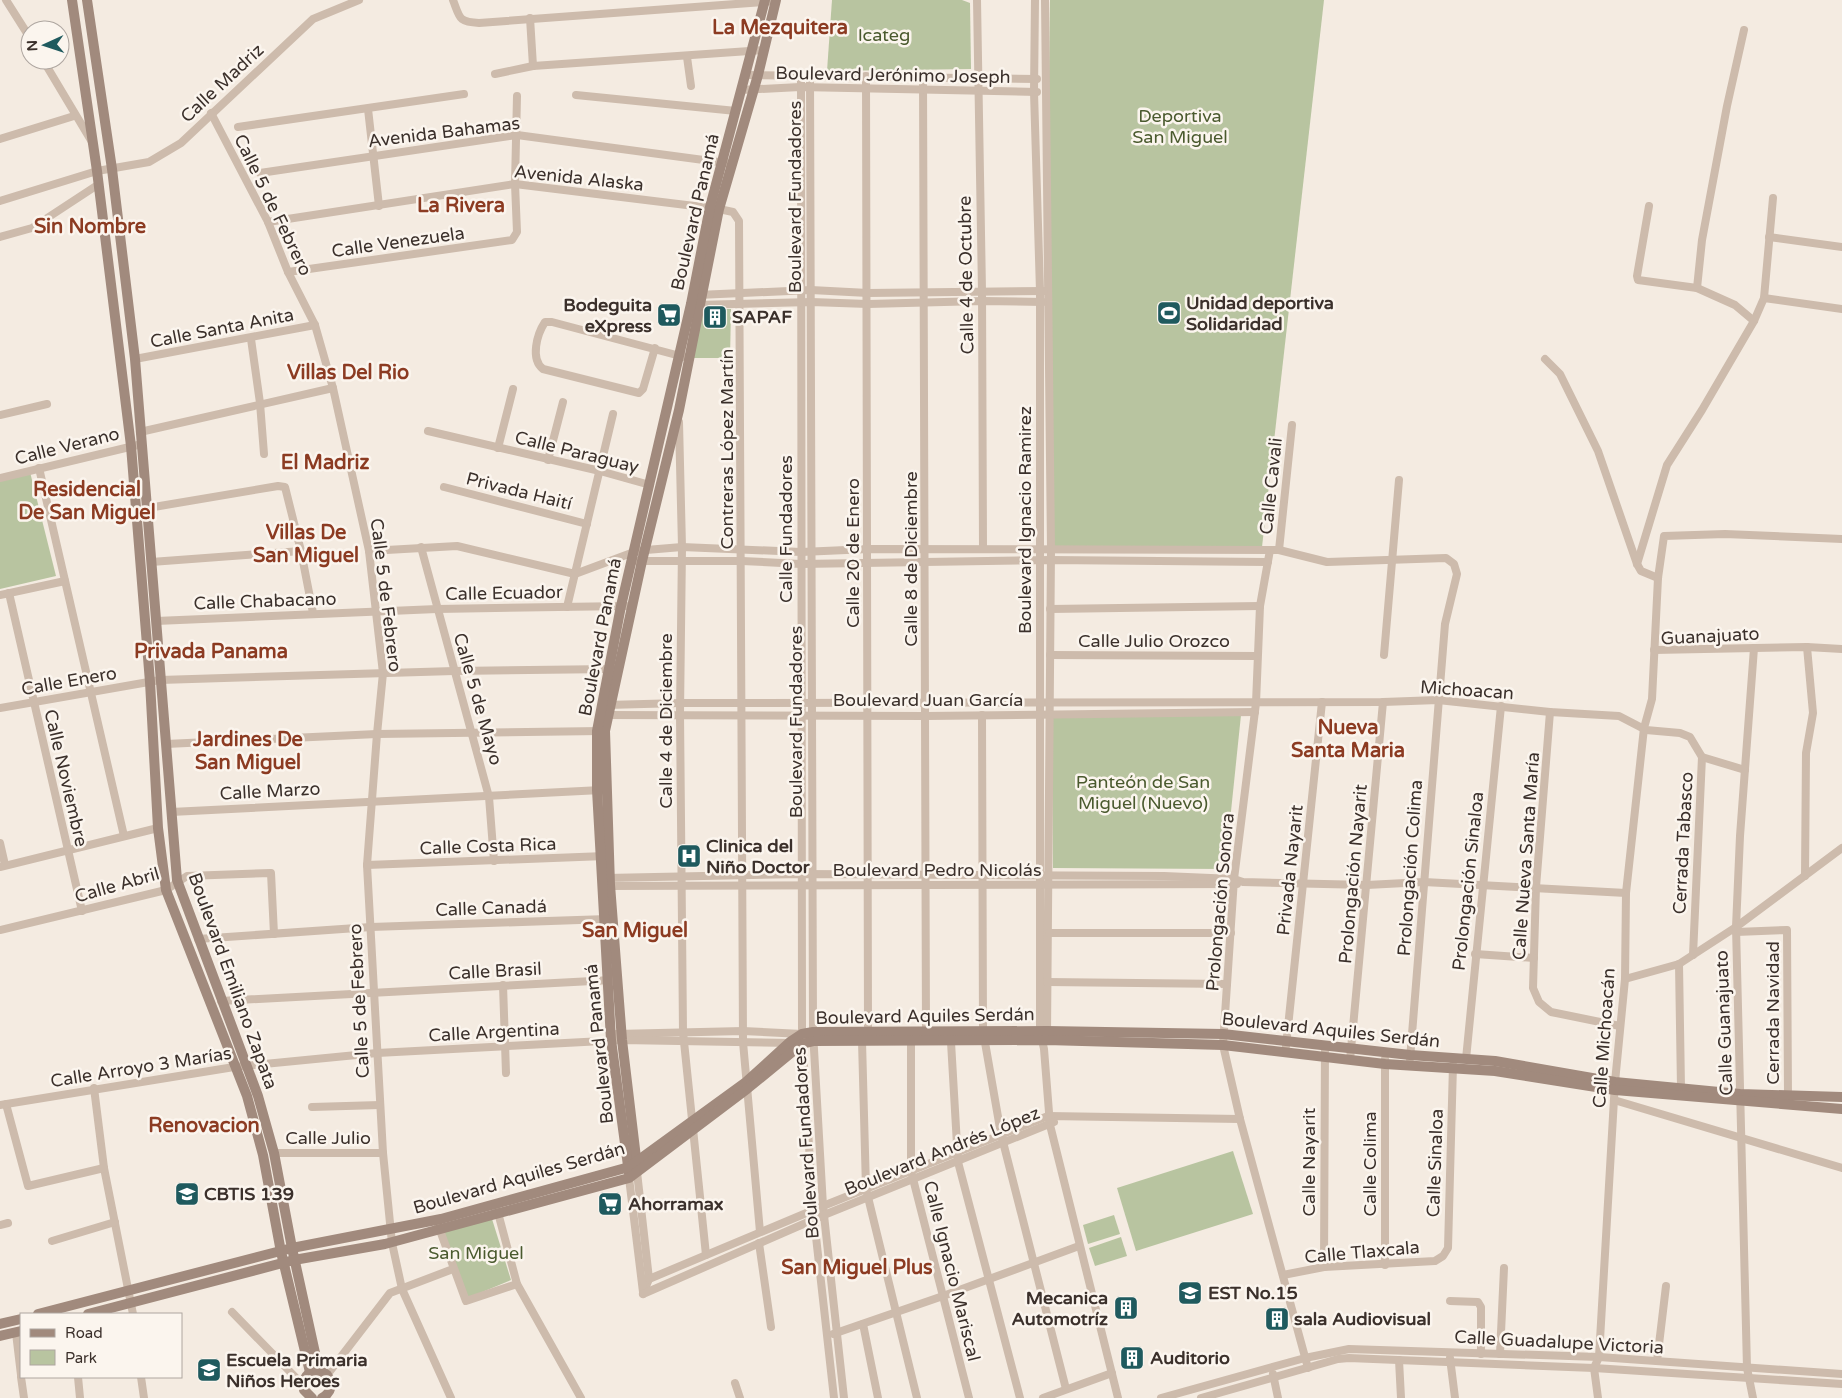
<svg xmlns="http://www.w3.org/2000/svg" width="1842" height="1398" font-family="'Varela Round',sans-serif">
<style>
.green{fill:#b8c4a0}
.lines{fill:none;stroke-linecap:round;stroke-linejoin:round}
.street{stroke:#cdbbac;stroke-width:8}
.secondary{stroke:#a18a7d;stroke-width:10}
.labels{text-anchor:middle;dominant-baseline:central;stroke-width:5;stroke-linejoin:round;paint-order:stroke}
.park-label{font-size:18px;fill:#4a5a2e;stroke:#fbf5ee}
.street-label{font-size:18px;fill:#3b302b;stroke:#fbf5ee}
.poi-label{font-size:18px;font-weight:bold;fill:#3b302b;stroke:#fbf5ee;text-anchor:start}
.quarter-label{font-size:20px;font-weight:bold;fill:#8c3b22;stroke:#fbf5ee}
</style>
<rect width="100%" height="100%" fill="#f4ebe1"/>
<g class="green">
<path d="M832 0H962L970 3 971 69 827 71Z"/>
<path d="M1050 0H1324L1262 547 1052 548 1049 78Z"/>
<path d="M702 309H731L730 358H691Z"/>
<path d="M30 472 56 576 0 589V480Z"/>
<path d="M1241 715 1225 869 1053 868 1052 717Z"/>
<path d="M1233 1151 1253 1214 1136 1251 1117 1188Z"/>
<path d="M1114 1215 1120 1234 1088 1244 1083 1225Z"/>
<path d="M492 1219 511 1280 468 1298 443 1232Z"/>
<path d="M1121 1237 1127 1256 1095 1266 1089 1248Z"/>
</g>
<g class="lines">
<g class="street">
<path d="M6 0 30 38"/>
<path d="M453 0C460 18 458 22 479 23L776 1"/>
<path d="M977 0 982 291 983 549"/>
<path d="M1035 0 1034 92 1040 291V1031L1044 1049 1050 1125 1118 1398"/>
<path d="M1045 0 1051 550 1047 1035"/>
<path d="M530 18 533 66"/>
<path d="M687 57 691 86"/>
<path d="M43 60 92 142"/>
<path d="M495 74 533 66 764 50"/>
<path d="M745 75 1037 79"/>
<path d="M801 75 802 1034 813 1210 834 1398"/>
<path d="M810 75 813 1032 823 1206 844 1398"/>
<path d="M866 76 868 1030"/>
<path d="M923 77 926 1035"/>
<path d="M741 90 800 87 1037 92"/>
<path d="M576 95 736 111"/>
<path d="M368 109 379 206"/>
<path d="M211 113 268 222 288 272 315 325 333 388 369 551 383 673 377 734 367 865 383 1153 392 1243 402 1289 451 1398"/>
<path d="M238 127 464 94"/>
<path d="M0 139 74 116"/>
<path d="M260 173 517 135 726 163"/>
<path d="M0 201 97 171 149 162 181 143 313 19 359 0"/>
<path d="M1649 206 1637 276 1638 280 1697 288 1735 305 1754 321"/>
<path d="M268 222 515 184 719 209 733 212 739 221 743 1042 760 1232"/>
<path d="M0 237 32 228 99 184"/>
<path d="M1769 237 1842 247"/>
<path d="M288 272 512 240 517 232 515 184 517 96"/>
<path d="M1697 288 1702 240 1727 106 1744 30"/>
<path d="M698 295 811 290 868 293 1044 291"/>
<path d="M1764 298 1842 309"/>
<path d="M695 305 811 302 868 304 982 301 1043 302"/>
<path d="M251 339 260 403 264 454"/>
<path d="M655 348 643 389 639 393 543 369C530 359 537 334 545 322H552L684 357"/>
<path d="M135 359 315 325"/>
<path d="M1545 359 1560 374 1598 451 1637 564 1641 571 1658 578"/>
<path d="M0 415 47 404"/>
<path d="M679 422 682 547 680 713 683 1032 706 1255"/>
<path d="M428 431 600 471 650 485"/>
<path d="M140 432 333 388"/>
<path d="M498 448 513 389"/>
<path d="M548 460 563 402"/>
<path d="M39 468 124 836"/>
<path d="M0 478 142 444"/>
<path d="M444 487 587 524"/>
<path d="M148 508 278 486 285 487 301 551 313 613"/>
<path d="M421 547 489 797 494 861"/>
<path d="M1270 550 1260 606 1256 703 1234 879 1223 1045 1240 1119 1308 1368"/>
<path d="M1279 550 1292 425"/>
<path d="M369 551 457 546 575 574 634 552 646 550 682 547 801 552 869 549 1279 550 1327 562 1446 558 1454 564 1457 574 1445 624 1410 1059"/>
<path d="M637 561H742L801 564 1050 560 1268 562"/>
<path d="M151 562 301 551"/>
<path d="M1637 564 1667 465 1702 410 1754 321 1764 298 1773 198"/>
<path d="M9 593 82 911"/>
<path d="M0 595 65 581"/>
<path d="M567 607 613 414"/>
<path d="M1050 609 1260 606"/>
<path d="M156 621 437 609 626 606"/>
<path d="M1654 650 1807 647 1842 649"/>
<path d="M1050 655 1257 656"/>
<path d="M1384 655 1399 480"/>
<path d="M607 705 681 703 1383 702 1438 700 1550 712 1619 716 1646 730 1680 733 1690 737 1702 757 1693 955"/>
<path d="M0 708 160 680 454 671 613 669"/>
<path d="M1550 712 1536 887 1533 988 1539 1002 1551 1012 1620 1026"/>
<path d="M605 715 926 716 1255 712"/>
<path d="M982 715 983 1031 1001 1134 1066 1389"/>
<path d="M166 744 377 734 601 731"/>
<path d="M1702 757 1745 770"/>
<path d="M171 812 601 790"/>
<path d="M0 843 5 865"/>
<path d="M367 865 605 856"/>
<path d="M0 867 158 828"/>
<path d="M1805 876 1806 753 1813 713 1807 647"/>
<path d="M606 878 802 874 1164 876 1234 879 1243 882 1367 885 1424 882 1626 893"/>
<path d="M606 886 1237 884"/>
<path d="M0 930 166 890 187 876 271 873 274 934"/>
<path d="M1736 932 1787 930 1788 1096"/>
<path d="M1049 933H1231"/>
<path d="M198 939 371 927 608 919"/>
<path d="M1475 954 1534 958"/>
<path d="M1679 964 1681 1088"/>
<path d="M1625 979 1679 964 1736 927 1842 848"/>
<path d="M1047 982 1227 984"/>
<path d="M503 985 506 1073"/>
<path d="M221 1001 611 980"/>
<path d="M616 1034 743 1031 802 1034"/>
<path d="M911 1037V1171L969 1398"/>
<path d="M862 1041 866 1189 917 1398"/>
<path d="M951 1042 958 1162 1020 1398"/>
<path d="M1286 1046 1322 702"/>
<path d="M1466 1059 1501 706"/>
<path d="M1350 1060 1383 702"/>
<path d="M94 1088 104 1168 133 1314"/>
<path d="M1614 1100 1842 1168"/>
<path d="M6 1104 28 1186 104 1168"/>
<path d="M0 1105 234 1067 377 1053 622 1040 793 1043"/>
<path d="M312 1107 380 1105"/>
<path d="M274 1153H383"/>
<path d="M637 1172 649 1279 643 1294"/>
<path d="M629 1178 643 1292"/>
<path d="M497 1209 517 1284 581 1398"/>
<path d="M0 1225 8 1223"/>
<path d="M438 1225 466 1301 517 1284"/>
<path d="M52 1241 115 1222"/>
<path d="M759 1243 771 1327"/>
<path d="M1385 1265V1059"/>
<path d="M1324 1267 1325 1045"/>
<path d="M1283 1275 1324 1267 1435 1261 1443 1256 1448 1248 1453 1065"/>
<path d="M649 1279 823 1206 1048 1116 1240 1119"/>
<path d="M643 1294 824 1215 1054 1122"/>
<path d="M1450 1301 1478 1302 1481 1307V1354"/>
<path d="M232 1312 303 1385"/>
<path d="M863 1324 878 1398"/>
<path d="M16 1333 21 1375"/>
<path d="M833 1334 943 1296 1079 1246"/>
<path d="M1500 1354 1504 1268"/>
<path d="M1450 1358 1455 1398"/>
<path d="M1399 1360 1401 1398"/>
<path d="M1657 1361 1666 1286"/>
<path d="M1273 1374 1278 1398"/>
<path d="M327 1375 390 1293 453 1269"/>
<path d="M21 1377 24 1398"/>
<path d="M78 1377 80 1398"/>
<path d="M141 1377 144 1398"/>
<path d="M735 1383 740 1398"/>
<path d="M1043 1398 1112 1373"/>
<path d="M1161 1398 1305 1358 1349 1349 1599 1357 1842 1374"/>
<path d="M1201 1398 1338 1359 1349 1358 1594 1368 1842 1384"/>
<path d="M1598 1398 1594 1368 1599 1357 1615 1082 1625 979 1626 893 1644 728 1652 699 1658 578 1664 536 1725 534 1842 539"/>
<path d="M1753 1398 1747 1368 1736 927 1740 836 1754 648"/>
</g>
<g class="secondary">
<path d="M72 0 97 171 131 446 150 682 158 828 166 890 247 1096 263 1155 281 1252 310 1372"/>
<path d="M87 0 112 169 135 359 177 880 258 1096 274 1153 292 1248 319 1371"/>
<path d="M637 1166 622 1040 610 885 605 731 642 561 679 410 719 209 758 75 776 0"/>
<path d="M629 1173 611 1040 597 790V731L621 606 691 304 710 207 765 0"/>
<path d="M38 1314 292 1248 441 1219 629 1167 746 1082 790 1042 802 1034 813 1032 1047 1031 1223 1034 1410 1055 1495 1061 1615 1082 1740 1094 1842 1097"/>
<path d="M88 1314 294 1260 385 1244 629 1178 747 1089 802 1044 814 1041 1047 1040 1223 1045 1385 1064 1495 1071 1615 1090 1842 1109"/>
<path d="M0 1324 21 1319"/>
<path d="M0 1336 21 1331"/>
<path d="M312 1398 304 1390V1380C309 1370 318 1368 327 1375 333 1384 332 1392 322 1398"/>
</g>
</g>
<defs>
<symbol id="stadium-square" viewBox="-11 -11 22 22"><rect x="-9" y="-9" width="18" height="18" rx="4" fill="#1f5a5e" stroke="#fbf5ee"/><path d="M0-5a6.5 5 0 1 0 0 10a6.5 5 0 1 0 0-10ZM-3.5-1.8h7v3.6h-7Z" fill="#fff"/></symbol>
<symbol id="supermarket-square" viewBox="-11 -11 22 22"><rect x="-9" y="-9" width="18" height="18" rx="4" fill="#1f5a5e" stroke="#fbf5ee"/><path d="M-6-5.5h2.5l.6 2H6L4.5 2H-2.5L-4.4-4H-6ZM-1.5 3.2a1.3 1.3 0 1 0 .1 0ZM3 3.2a1.3 1.3 0 1 0 .1 0Z" fill="#fff"/></symbol>
<symbol id="building-square" viewBox="-11 -11 22 22"><rect x="-9" y="-9" width="18" height="18" rx="4" fill="#1f5a5e" stroke="#fbf5ee"/><path d="M-4-6H4V6H1V3H-1V6H-4ZM-2.5-4.3h1.7v1.8h-1.7ZM.8-4.3h1.7v1.8H.8ZM-2.5-1h1.7V.8h-1.7ZM.8-1h1.7V.8H.8Z" fill="#fff"/></symbol>
<symbol id="hospital-square" viewBox="-11 -11 22 22"><rect x="-9" y="-9" width="18" height="18" rx="4" fill="#1f5a5e" stroke="#fbf5ee"/><path d="M-5-5h3v3.5h4V-5h3V5h-3V1.5h-4V5h-3Z" fill="#fff"/></symbol>
<symbol id="university-square" viewBox="-11 -11 22 22"><rect x="-9" y="-9" width="18" height="18" rx="4" fill="#1f5a5e" stroke="#fbf5ee"/><path d="M0-5L7-2L0 1L-7-2ZM-4 1L0 2.5L4 1V4Q0 6-4 4Z" fill="#fff"/></symbol>
<symbol id="school-square" viewBox="-11 -11 22 22"><rect x="-9" y="-9" width="18" height="18" rx="4" fill="#1f5a5e" stroke="#fbf5ee"/><path d="M0-5L7-2L0 1L-7-2ZM-4 1L0 2.5L4 1V4Q0 6-4 4Z" fill="#fff"/></symbol>
</defs>
<g fill-rule="evenodd">
<use href="#stadium-square" x="1155" y="299" width="28" height="28"/>
<use href="#supermarket-square" x="655" y="301" width="28" height="28"/>
<use href="#building-square" x="701" y="303" width="28" height="28"/>
<use href="#hospital-square" x="675" y="842" width="28" height="28"/>
<use href="#university-square" x="173" y="1180" width="28" height="28"/>
<use href="#supermarket-square" x="596" y="1190" width="28" height="28"/>
<use href="#school-square" x="1176" y="1279" width="28" height="28"/>
<use href="#building-square" x="1112" y="1294" width="28" height="28"/>
<use href="#building-square" x="1263" y="1305" width="28" height="28"/>
<use href="#building-square" x="1118" y="1344" width="28" height="28"/>
<use href="#school-square" x="195" y="1356" width="28" height="28"/>
</g>
<g class="labels">
<g class="park-label">
<text x="884" y="35">Icateg</text>
<text x="1180" y="116">Deportiva<tspan x="1180" dy="21">San Miguel</tspan></text>
<text x="1143" y="782">Panteón de San<tspan x="1143" dy="21">Miguel (Nuevo)</tspan></text>
<text x="476" y="1253">San Miguel</text>
</g>
<g class="street-label">
<text transform="translate(893 75) rotate(1)">Boulevard Jerónimo Joseph</text>
<text transform="translate(222 83) rotate(-43)">Calle Madriz</text>
<text transform="translate(444 132) rotate(-7)">Avenida Bahamas</text>
<text transform="translate(579 178) rotate(6)">Avenida Alaska</text>
<text transform="translate(795 197) rotate(-90)">Boulevard Fundadores</text>
<text transform="translate(273 205) rotate(64)">Calle 5 de Febrero</text>
<text transform="translate(695 212) rotate(-77)">Boulevard Panamá</text>
<text transform="translate(398 242) rotate(-8)">Calle Venezuela</text>
<text transform="translate(966 275) rotate(-91)">Calle 4 de Octubre</text>
<text transform="translate(222 328) rotate(-11)">Calle Santa Anita</text>
<text transform="translate(67 446) rotate(-14)">Calle Verano</text>
<text transform="translate(727 449) rotate(-90)">Contreras López Martín</text>
<text transform="translate(577 452) rotate(14)">Calle Paraguay</text>
<text transform="translate(1271 486) rotate(-84)">Calle Cavali</text>
<text transform="translate(519 491) rotate(14)">Privada Haití</text>
<text transform="translate(1025 520) rotate(-90)">Boulevard Ignacio Ramirez</text>
<text transform="translate(786 529) rotate(-90)">Calle Fundadores</text>
<text transform="translate(853 553) rotate(-90)">Calle 20 de Enero</text>
<text transform="translate(911 559) rotate(-90)">Calle 8 de Diciembre</text>
<text transform="translate(504 593) rotate(-1)">Calle Ecuador</text>
<text transform="translate(386 595) rotate(83)">Calle 5 de Febrero</text>
<text transform="translate(265 601) rotate(-2)">Calle Chabacano</text>
<text transform="translate(1710 636) rotate(-3)">Guanajuato</text>
<text transform="translate(600 637) rotate(-79)">Boulevard Panamá</text>
<text x="1154" y="641">Calle Julio Orozco</text>
<text transform="translate(69 681) rotate(-10)">Calle Enero</text>
<text transform="translate(1467 690) rotate(4)">Michoacan</text>
<text transform="translate(478 699) rotate(74)">Calle 5 de Mayo</text>
<text x="928" y="700">Boulevard Juan García</text>
<text transform="translate(666 721) rotate(-90)">Calle 4 de Diciembre</text>
<text transform="translate(796 722) rotate(-90)">Boulevard Fundadores</text>
<text transform="translate(66 778) rotate(77)">Calle Noviembre</text>
<text transform="translate(270 791) rotate(-3)">Calle Marzo</text>
<text transform="translate(1683 843) rotate(-87)">Cerrada Tabasco</text>
<text transform="translate(488 846) rotate(-2)">Calle Costa Rica</text>
<text transform="translate(1526 856) rotate(-86)">Calle Nueva Santa María</text>
<text transform="translate(1410 868) rotate(-86)">Prolongación Colima</text>
<text x="937" y="870">Boulevard Pedro Nicolás</text>
<text transform="translate(1290 870) rotate(-84)">Privada Nayarit</text>
<text transform="translate(1353 874) rotate(-85)">Prolongación Nayarit</text>
<text transform="translate(1468 881) rotate(-84)">Prolongación Sinaloa</text>
<text transform="translate(117 885) rotate(-16)">Calle Abril</text>
<text transform="translate(1220 902) rotate(-85)">Prolongación Sonora</text>
<text transform="translate(491 908) rotate(-2)">Calle Canadá</text>
<text transform="translate(495 971) rotate(-3)">Calle Brasil</text>
<text transform="translate(233 981) rotate(70)">Boulevard Emiliano Zapata</text>
<text transform="translate(359 1001) rotate(-93)">Calle 5 de Febrero</text>
<text transform="translate(1773 1013) rotate(-90)">Cerrada Navidad</text>
<text transform="translate(925 1016) rotate(-1)">Boulevard Aquiles Serdán</text>
<text transform="translate(1724 1023) rotate(-92)">Calle Guanajuato</text>
<text transform="translate(1331 1030) rotate(6)">Boulevard Aquiles Serdán</text>
<text transform="translate(494 1032) rotate(-3)">Calle Argentina</text>
<text transform="translate(1604 1038) rotate(-86)">Calle Michoacán</text>
<text transform="translate(599 1044) rotate(-96)">Boulevard Panamá</text>
<text transform="translate(141 1067) rotate(-9)">Calle Arroyo 3 Marías</text>
<text x="328" y="1138">Calle Julio</text>
<text transform="translate(806 1143) rotate(-94)">Boulevard Fundadores</text>
<text transform="translate(942 1151) rotate(-22)">Boulevard Andrés López</text>
<text transform="translate(1309 1162) rotate(-90)">Calle Nayarit</text>
<text transform="translate(1435 1163) rotate(-88)">Calle Sinaloa</text>
<text transform="translate(1370 1164) rotate(-90)">Calle Colima</text>
<text transform="translate(519 1178) rotate(-16)">Boulevard Aquiles Serdán</text>
<text transform="translate(1362 1252) rotate(-5)">Calle Tlaxcala</text>
<text transform="translate(952 1271) rotate(76)">Calle Ignacio Mariscal</text>
<text transform="translate(1559 1342) rotate(3)">Calle Guadalupe Victoria</text>
</g>
<g class="poi-label">
<text x="1186" y="303">Unidad deportiva<tspan x="1186" dy="21">Solidaridad</tspan></text>
<text x="652" y="305" text-anchor="end">Bodeguita<tspan x="652" dy="21">eXpress</tspan></text>
<text x="732" y="317">SAPAF</text>
<text x="706" y="846">Clinica del<tspan x="706" dy="21">Niño Doctor</tspan></text>
<text x="204" y="1194">CBTIS 139</text>
<text x="628" y="1204">Ahorramax</text>
<text x="1208" y="1293">EST No.15</text>
<text x="1108" y="1298" text-anchor="end">Mecanica<tspan x="1108" dy="21">Automotríz</tspan></text>
<text x="1294" y="1319">sala Audiovisual</text>
<text x="1150" y="1358">Auditorio</text>
<text x="226" y="1360">Escuela Primaria<tspan x="226" dy="21">Niños Heroes</tspan></text>
</g>
<g class="quarter-label">
<text x="780" y="28">La Mezquitera</text>
<text x="461" y="206">La Rivera</text>
<text x="90" y="227">Sin Nombre</text>
<text x="348" y="373">Villas Del Rio</text>
<text x="325" y="463">El Madriz</text>
<text x="87" y="490">Residencial<tspan x="87" dy="23">De San Miguel</tspan></text>
<text x="306" y="533">Villas De<tspan x="306" dy="23">San Miguel</tspan></text>
<text x="211" y="652">Privada Panama</text>
<text x="1348" y="728">Nueva<tspan x="1348" dy="23">Santa Maria</tspan></text>
<text x="248" y="740">Jardines De<tspan x="248" dy="23">San Miguel</tspan></text>
<text x="635" y="931">San Miguel</text>
<text x="204" y="1126">Renovacion</text>
<text x="857" y="1268">San Miguel Plus</text>
</g>
</g>
<rect x="20" y="1313" width="162" height="65" fill="#fbf5ee" stroke="#aea6a0"/>
<rect x="30" y="1329" width="25" height="8" fill="#a18a7d" stroke="#aea6a0"/>
<text x="65" y="1338" font-size="15" fill="#3b302b">Road</text>
<rect x="30" y="1350" width="25" height="15" fill="#b8c4a0" stroke="#aea6a0"/>
<text x="65" y="1363" font-size="15" fill="#3b302b">Park</text>
<g transform="translate(45 45) rotate(267)"><circle r="24" fill="#fbf5ee" stroke="#aea6a0"/>
<path d="M0-4L9 19L0 12L-9 19Z" fill="#1f5a5e"/>
<text y="-8" font-size="14" font-weight="bold" text-anchor="middle" fill="#3b302b">N</text>
</g>
</svg>
